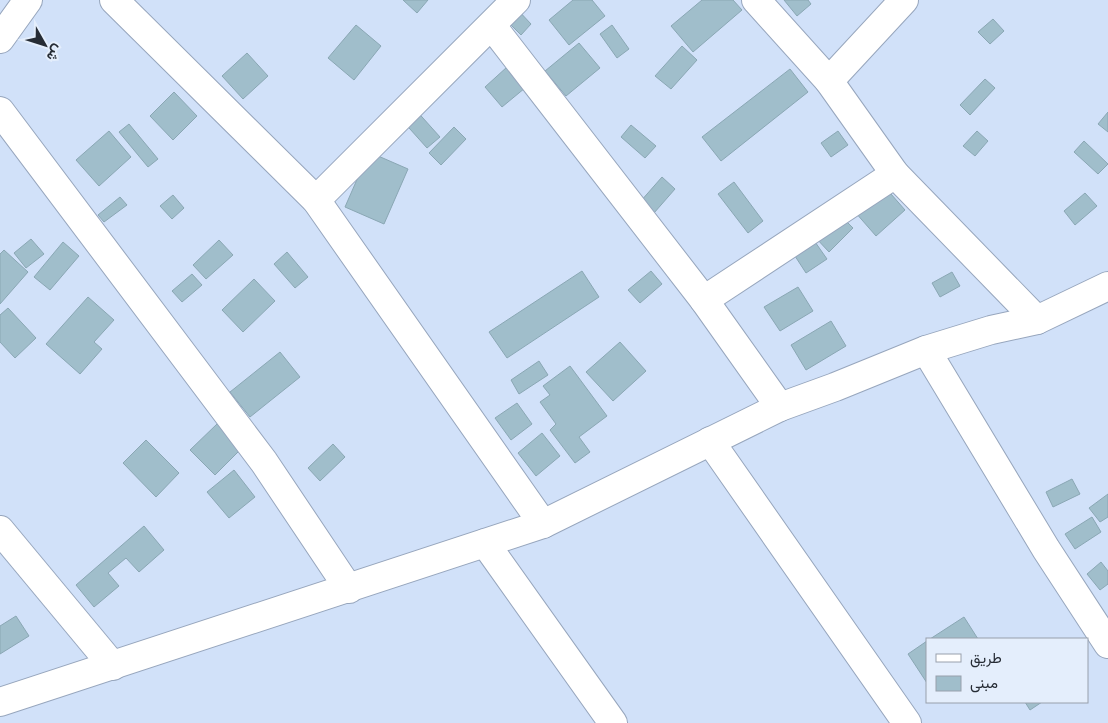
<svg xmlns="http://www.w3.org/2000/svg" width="1108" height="723" font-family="'Archivo Narrow',Vazirmatn,sans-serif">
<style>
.building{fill:#a0becb;stroke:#8aa7b4}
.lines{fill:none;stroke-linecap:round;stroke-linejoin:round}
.minor-casing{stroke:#97a6bd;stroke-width:30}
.minor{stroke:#fff;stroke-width:28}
</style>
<rect width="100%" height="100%" fill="#d1e1f9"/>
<g class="building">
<path d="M403 0H428L417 13Z"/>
<path d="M573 0H592L605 16 569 45 549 20Z"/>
<path d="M702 0H733L742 10 693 52 671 26Z"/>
<path d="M784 0H808L811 4 797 16Z"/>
<path d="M517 9 531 24 521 35 506 20Z"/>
<path d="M993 19 1004 31 990 44 978 32Z"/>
<path d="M356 25 381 46 354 80 328 58Z"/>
<path d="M612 25 629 49 617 58 600 34Z"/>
<path d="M579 43 600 68 566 96 545 71Z"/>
<path d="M682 46 697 60 671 89 655 76Z"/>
<path d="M247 53 268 76 243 99 222 76Z"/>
<path d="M507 67 525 88 502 107 485 87Z"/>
<path d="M790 69 808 92 721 161 702 137Z"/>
<path d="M985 79 995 88 970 115 960 105Z"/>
<path d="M174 92 197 116 173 140 150 116Z"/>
<path d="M414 108 440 137 427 148 401 119Z"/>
<path d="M1108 112V132L1098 124Z"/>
<path d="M129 124 158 159 148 167 119 132Z"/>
<path d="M631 125 656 146 645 158 621 137Z"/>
<path d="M454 127 466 139 441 165 429 153Z"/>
<path d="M109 131 131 157 99 186 76 160Z"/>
<path d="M838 131 848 145 831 157 821 143Z"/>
<path d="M977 131 988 141 975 156 963 146Z"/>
<path d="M1084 141 1108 164 1098 174 1074 152Z"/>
<path d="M369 152 408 169 384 224 345 207Z"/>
<path d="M662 177 675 189 654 213 640 202Z"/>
<path d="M734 182 763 221 748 233 718 194Z"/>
<path d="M884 186 905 210 876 236 855 212Z"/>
<path d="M1085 193 1097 206 1075 225 1064 211Z"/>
<path d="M173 195 184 208 172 219 160 206Z"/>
<path d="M120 197 127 205 104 222 98 215Z"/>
<path d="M839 214 853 228 829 252 815 237Z"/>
<path d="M31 239 44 254 26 268 14 253Z"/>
<path d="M813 239 827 259 806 273 793 253Z"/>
<path d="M219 240 233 255 206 279 193 265Z"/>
<path d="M63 242 79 256 50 290 34 277Z"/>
<path d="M4 250 28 272 0 304V254Z"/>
<path d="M287 252 308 277 295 288 274 264Z"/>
<path d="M582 271 599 297 507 358 489 332Z"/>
<path d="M651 271 662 284 640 303 628 290Z"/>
<path d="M952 272 960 286 940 297 932 283Z"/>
<path d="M192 274 202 285 182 302 172 291Z"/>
<path d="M254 279 275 301 243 332 222 310Z"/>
<path d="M798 287 813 311 780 331 764 307Z"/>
<path d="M88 297 114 320 94 342 102 349 80 374 46 344Z"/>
<path d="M8 308 36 338 15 358 0 342V315Z"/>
<path d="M831 321 846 346 806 370 791 345Z"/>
<path d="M620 342 646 371 613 401 586 372Z"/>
<path d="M280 352 300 377 250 417 230 392Z"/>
<path d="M539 361 548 375 519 394 511 380Z"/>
<path d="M570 366 607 416 579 437 590 452 575 463 550 430 556 424 540 402 550 395 543 386Z"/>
<path d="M517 403 532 424 511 440 495 418Z"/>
<path d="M217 424 241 449 215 475 190 450Z"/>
<path d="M542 433 560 456 536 476 518 453Z"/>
<path d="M146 440 179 473 156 497 123 463Z"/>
<path d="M333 444 345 457 320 481 308 468Z"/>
<path d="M234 470 255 497 229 518 207 492Z"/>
<path d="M1072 479 1080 494 1053 507 1046 492Z"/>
<path d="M1108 494V517L1100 522 1089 508Z"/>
<path d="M1092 517 1101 532 1075 549 1065 534Z"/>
<path d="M144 526 164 550 139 572 126 558 108 573 119 586 94 607 76 585Z"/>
<path d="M1101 562 1108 571V584L1100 590 1087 574Z"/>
<path d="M16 616 29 636 0 654V626Z"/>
<path d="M964 617 978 639H930Z"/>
<path d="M927 641V683L908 654Z"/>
<path d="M1025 702H1042L1030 710Z"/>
</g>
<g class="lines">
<defs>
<g id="minor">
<path d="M114 0 316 200 543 524"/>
<path d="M756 0 829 81 895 174 1037 320"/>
<path d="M492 26 704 300 780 407"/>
<path d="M0 39 28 0"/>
<path d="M829 81 904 0"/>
<path d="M0 111 264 462 349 589"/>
<path d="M316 200 516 0"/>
<path d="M704 300 895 174"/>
<path d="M926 350 1046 549 1108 644"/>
<path d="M710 441 907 723"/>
<path d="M0 530 113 666"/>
<path d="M485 543 613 723"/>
<path d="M0 702 543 524 780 407 835 387 926 350 991 330 1037 320 1108 286"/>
</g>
</defs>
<use href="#minor" class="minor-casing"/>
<use href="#minor" class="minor"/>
</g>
<rect x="926" y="638" width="162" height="65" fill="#e4eefc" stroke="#98a0ac"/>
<rect x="936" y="654" width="25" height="8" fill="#ffffff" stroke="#98a0ac"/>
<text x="970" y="663" font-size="15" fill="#262c35">طريق</text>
<rect x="936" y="676" width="25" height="15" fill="#a0becb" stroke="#98a0ac"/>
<text x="970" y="688" font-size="15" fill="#262c35">مبنى</text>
<g transform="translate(45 45) rotate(129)" stroke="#e4eefc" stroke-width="4" paint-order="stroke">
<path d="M0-4L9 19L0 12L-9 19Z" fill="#262c35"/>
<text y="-8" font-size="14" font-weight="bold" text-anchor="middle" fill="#262c35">ش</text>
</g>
</svg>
